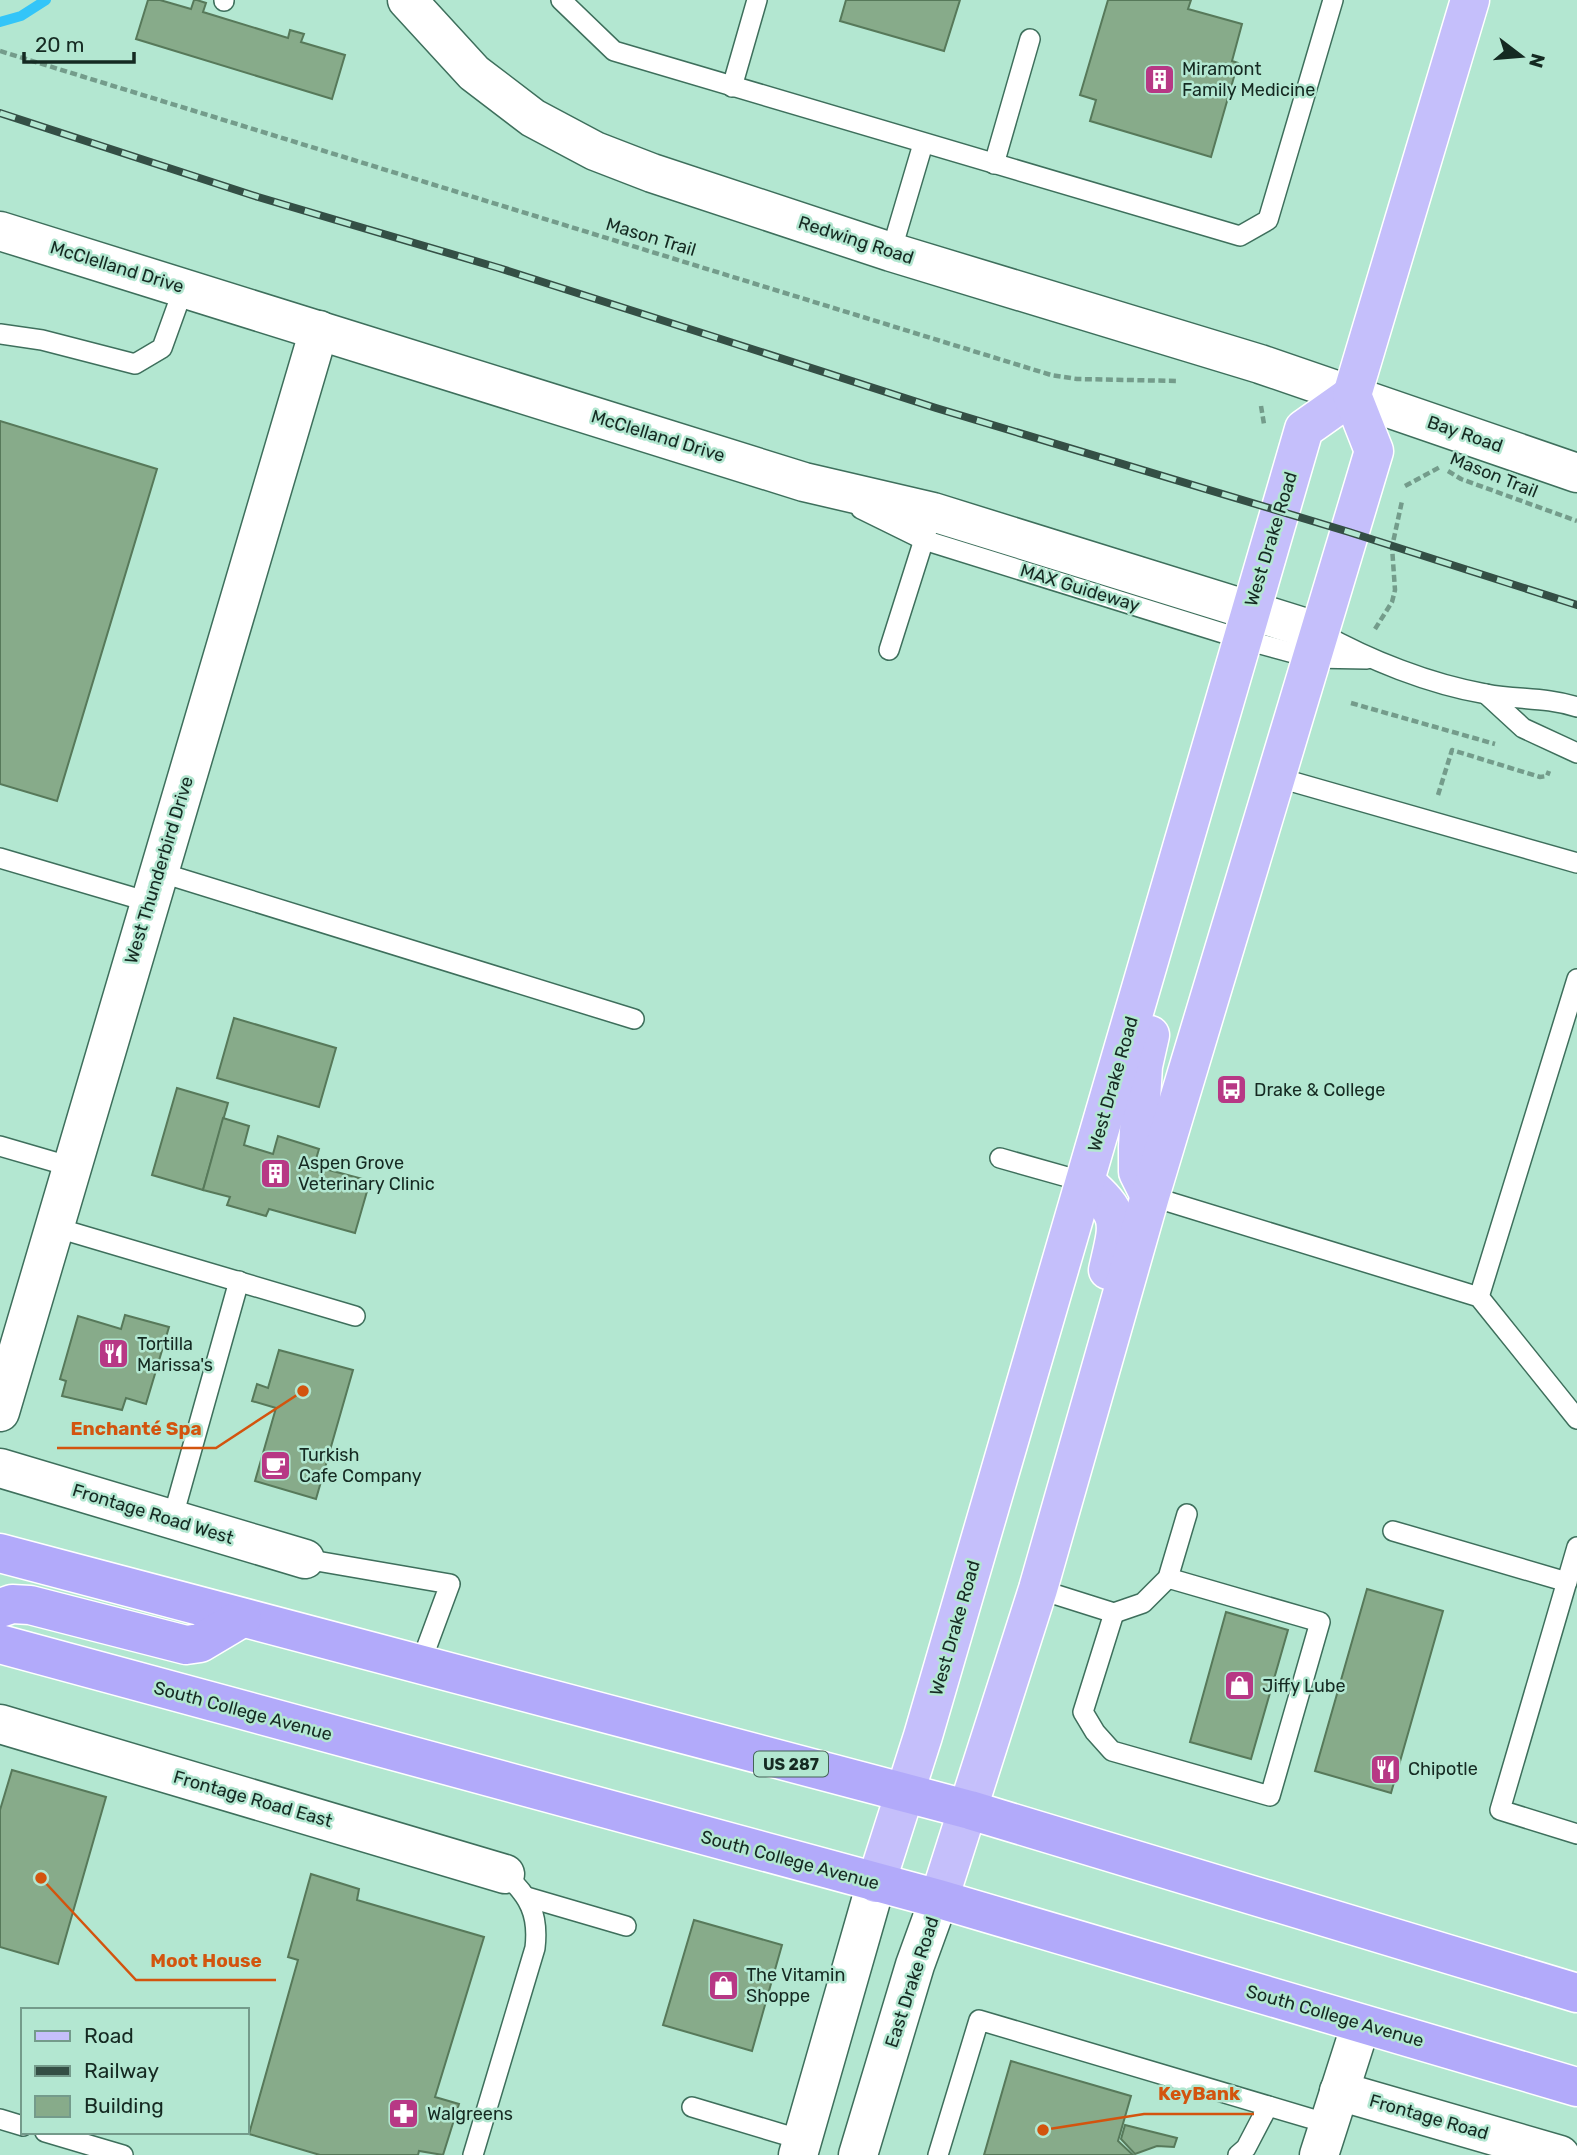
<svg xmlns="http://www.w3.org/2000/svg" width="1577" height="2155" font-family="Rubik,sans-serif">
<style>
.lines{fill:none;stroke-linecap:round;stroke-linejoin:round}
.stream{stroke:#33c5f8;stroke-width:10}
.building{fill:#87ab8a;stroke:#57795a;stroke-width:2}
.service-casing{stroke:#3e6f5c;stroke-width:22}
.minor-casing{stroke:#3e6f5c;stroke-width:41}
.secondary-casing{stroke:#3e6f5c;stroke-width:41}
.primary-casing{stroke:#fff;stroke-width:41}
.trunk-casing{stroke:#fff;stroke-width:41}
.path{stroke:#749c8b;stroke-width:4.5;stroke-dasharray:7 3.5;stroke-linecap:butt}
.service{stroke:#fff;stroke-width:19}
.minor{stroke:#fff;stroke-width:38}
.secondary{stroke:#fff;stroke-width:38}
.primary{stroke:#c5bffb;stroke-width:38}
.trunk{stroke:#b2aafa;stroke-width:38}
.rail-casing{stroke:#344f45;stroke-width:8}
.rail{stroke:#b3e7d1;stroke-width:5;stroke-dasharray:16;stroke-linecap:butt}
.labels{text-anchor:middle;dominant-baseline:central;stroke-width:5;stroke-linejoin:round;paint-order:stroke}
.shield{fill:#b3e7d1;stroke:#446356;stroke-width:2}
.shield-label{font-size:16px;font-weight:bold;fill:#152a22}
.poi-label{font-size:18px;fill:#152a22;stroke:#b3e7d1;text-anchor:start}
.street-label{font-size:18px;fill:#152a22;stroke:#b3e7d1}
.leader{fill:none;stroke:#d3540e;stroke-width:2.5}
.callout-dot{fill:#d3540e;stroke:#b3e7d1;stroke-width:2.5}
.callout-label{font-size:19px;text-anchor:middle;font-weight:bold;fill:#d3540e;stroke:#b3e7d1;stroke-width:5;stroke-linejoin:round;paint-order:stroke}
</style>
<rect width="100%" height="100%" fill="#b3e7d1"/>
<g class="lines">
<path class="stream" d="M0 22 21 16 46 0"/>
</g>
<g class="building">
<path d="M148 0H160L191 9 194 0H197L206 3 203 12 288 38 290 30 304 34 301 42 345 55 332 99 136 39Z"/>
<path d="M846 0H960L944 51 840 21Z"/>
<path d="M1108 0H1191L1188 9 1242 24 1232 61 1238 63 1211 157 1090 121 1096 100 1080 95Z"/>
<path d="M0 421 157 469 57 801 0 784Z"/>
<path d="M234 1018 336 1048 319 1107 217 1078Z"/>
<path d="M177 1088 228 1103 203 1190 152 1175Z"/>
<path d="M223 1118 249 1126 244 1145 273 1154 278 1136 319 1149 314 1166 370 1181 355 1233 269 1209 266 1216 227 1205 230 1197 203 1190Z"/>
<path d="M125 1315 169 1327 146 1404 126 1398 122 1410 62 1396 66 1381 60 1379 78 1316 121 1329Z"/>
<path d="M279 1350 353 1370 316 1499 255 1481 276 1408 252 1401 257 1384 268 1388Z"/>
<path d="M1367 1589 1443 1611 1391 1793 1315 1771Z"/>
<path d="M1226 1612 1288 1630 1251 1759 1190 1742Z"/>
<path d="M12 1770 106 1797 58 1964 0 1947V1810Z"/>
<path d="M311 1874 359 1889 357 1900 484 1937 435 2097 459 2104 443 2155 419 2151 418 2155H320L249 2134 298 1960 288 1957Z"/>
<path d="M694 1920 782 1945 752 2051 663 2025Z"/>
<path d="M1011 2061 1131 2096 1118 2141 1133 2155H984Z"/>
<path d="M1125 2125 1177 2138 1174 2147 1157 2146 1135 2154 1121 2139Z"/>
</g>
<g class="lines">
<defs>
<g id="service">
<path d="M561 0 614 51 1240 236 1268 220 1333 0"/>
<path d="M224 1V0"/>
<path d="M732 87 757 0"/>
<path d="M994 164 1030 39"/>
<path d="M891 252 923 144"/>
<path d="M0 334 42 340 135 364 162 348 184 287"/>
<path d="M861 509 924 540 1242 639 1312 658 1367 659"/>
<path d="M1319 632C1369 660 1429 684 1486 694 1518 700 1545 697 1577 707"/>
<path d="M889 650 927 530"/>
<path d="M1486 694 1523 728 1577 753"/>
<path d="M1276 777 1577 863"/>
<path d="M0 858 149 902"/>
<path d="M159 872 634 1019"/>
<path d="M0 1146 72 1167"/>
<path d="M1000 1158 1085 1182"/>
<path d="M1150 1196 1479 1297 1577 1419"/>
<path d="M54 1227 355 1316"/>
<path d="M1479 1297 1577 979"/>
<path d="M172 1520 239 1281"/>
<path d="M1393 1531 1567 1582"/>
<path d="M1577 1547 1500 1810 1577 1834"/>
<path d="M305 1559 450 1584 420 1665"/>
<path d="M1038 1589 1114 1613 1143 1603 1168 1578 1187 1514"/>
<path d="M1114 1613 1083 1712 1095 1732 1112 1751 1270 1796 1320 1622 1168 1578"/>
<path d="M527 1897 626 1926"/>
<path d="M692 2107 802 2140"/>
<path d="M0 2119 23 2126"/>
<path d="M45 2132 123 2155"/>
<path d="M473 2155 535 1948C539 1914 529 1896 505 1874"/>
<path d="M938 2155 979 2020 1329 2124"/>
<path d="M1238 2155 1246 2148 1268 2106"/>
</g>
<g id="minor">
<path d="M407 0 474 73 533 118 595 151 652 173 891 252 1260 364 1577 473"/>
<path d="M0 231 804 482 933 512 1319 632"/>
<path d="M0 1412 319 330"/>
<path d="M0 1468 305 1559"/>
<path d="M0 1724 505 1874"/>
<path d="M1339 2091 1560 2155"/>
<path d="M1319 2155 1361 2024"/>
</g>
<g id="secondary">
<path d="M798 2155 876 1883"/>
<path d="M858 2155 915 1965 939 1899"/>
</g>
<g id="primary">
<path d="M1085 1182C1124 1216 1119 1222 1108 1270"/>
<path d="M1148 1192 1138 1172V1147L1143 1066 1150 1035"/>
<path d="M876 1883 923 1736 1304 429 1352 395"/>
<path d="M939 1899 1038 1589 1150 1196 1374 451 1352 395 1470 0"/>
</g>
<g id="trunk">
<path d="M0 1553 970 1810 1577 1993"/>
<path d="M0 1608 12 1604 30 1605 186 1645 200 1643 242 1618"/>
<path d="M0 1644 939 1899 1577 2087"/>
</g>
</defs>
<use href="#service" class="service-casing"/>
<use href="#minor" class="minor-casing"/>
<use href="#secondary" class="secondary-casing"/>
<use href="#primary" class="primary-casing"/>
<use href="#trunk" class="trunk-casing"/>
<g class="path">
<path d="M0 51 1051 375 1077 379 1179 381"/>
<path d="M1261 406 1264 424"/>
<path d="M1448 471 1461 479 1577 521"/>
<path d="M1405 486 1440 467"/>
<path d="M1375 629 1392 602 1395 590 1392 547 1402 501"/>
<path d="M1351 703 1495 744"/>
<path d="M1438 795 1452 750 1540 777 1547 776 1549 771"/>
</g>
<use href="#service" class="service"/>
<use href="#minor" class="minor"/>
<use href="#secondary" class="secondary"/>
<use href="#primary" class="primary"/>
<use href="#trunk" class="trunk"/>
<defs>
<path id="rail" d="M0 113 258 197 499 268 936 408 1349 532 1577 605"/>
</defs>
<use href="#rail" class="rail-casing"/>
<use href="#rail" class="rail"/>
</g>
<defs>
<symbol id="building-square" viewBox="-11 -11 22 22"><rect x="-9" y="-9" width="18" height="18" rx="4" fill="#b73885" stroke="#b3e7d1"/><path d="M-4-6H4V6H1V3H-1V6H-4ZM-2.5-4.3h1.7v1.8h-1.7ZM.8-4.3h1.7v1.8H.8ZM-2.5-1h1.7V.8h-1.7ZM.8-1h1.7V.8H.8Z" fill="#fff"/></symbol>
<symbol id="bus-square" viewBox="-11 -11 22 22"><rect x="-9" y="-9" width="18" height="18" rx="4" fill="#b73885" stroke="#b3e7d1"/><path d="M-5-6H5V4H4V6H2V4H-2V6H-4V4H-5ZM-3.5-4V0h7V-4ZM-3.5 1.2v1.5H-2V1.2ZM2 1.2v1.5H3.5V1.2Z" fill="#fff"/></symbol>
<symbol id="restaurant-square" viewBox="-11 -11 22 22"><rect x="-9" y="-9" width="18" height="18" rx="4" fill="#b73885" stroke="#b3e7d1"/><path d="M-5-6h1v4h1v-4h1v4h1v-4h1v5L-1.5 .5V6h-2V.5L-5-1ZM5-6V6H3V1.5H1.5Q1.5-4 5-6Z" fill="#fff"/></symbol>
<symbol id="cafe-square" viewBox="-11 -11 22 22"><rect x="-9" y="-9" width="18" height="18" rx="4" fill="#b73885" stroke="#b3e7d1"/><path d="M-5.5-4.5H6V0H3Q3 3.5 0 3.5H-2.5Q-5.5 3.5-5.5 0ZM3-3.2v2h1.7v-2ZM-6 4.5H4V6H-6Z" fill="#fff"/></symbol>
<symbol id="shop-square" viewBox="-11 -11 22 22"><rect x="-9" y="-9" width="18" height="18" rx="4" fill="#b73885" stroke="#b3e7d1"/><path d="M-5-2.5h2.3a2.7 3.5 0 0 1 5.4 0H5L5.5 6h-11ZM-1.5-2.5h3a1.5 2.3 0 0 0-3 0Z" fill="#fff"/></symbol>
<symbol id="pharmacy-square" viewBox="-11 -11 22 22"><rect x="-9" y="-9" width="18" height="18" rx="4" fill="#b73885" stroke="#b3e7d1"/><path d="M-2-6h4v4h4v4h-4v4h-4v-4h-4v-4h4Z" fill="#fff"/></symbol>
</defs>
<g fill-rule="evenodd">
<use href="#building-square" x="1142" y="62" width="35" height="35"/>
<use href="#bus-square" x="1214" y="1072" width="35" height="35"/>
<use href="#building-square" x="258" y="1156" width="35" height="35"/>
<use href="#restaurant-square" x="96" y="1336" width="35" height="35"/>
<use href="#cafe-square" x="258" y="1448" width="35" height="35"/>
<use href="#shop-square" x="1222" y="1668" width="35" height="35"/>
<use href="#restaurant-square" x="1368" y="1752" width="35" height="35"/>
<use href="#shop-square" x="706" y="1968" width="35" height="35"/>
<use href="#pharmacy-square" x="386" y="2096" width="35" height="35"/>
</g>
<g class="labels">
<rect class="shield" x="754" y="1751.5" width="74" height="25" rx="5"/>
<g class="shield-label">
<text x="791" y="1764">US 287</text>
</g>
<g class="poi-label">
<text x="1182" y="69">Miramont<tspan x="1182" dy="21">Family Medicine</tspan></text>
<text x="1254" y="1090">Drake &amp; College</text>
<text x="298" y="1163">Aspen Grove<tspan x="298" dy="21">Veterinary Clinic</tspan></text>
<text x="137" y="1344">Tortilla<tspan x="137" dy="21">Marissa's</tspan></text>
<text x="299" y="1455">Turkish<tspan x="299" dy="21">Cafe Company</tspan></text>
<text x="1262" y="1686">Jiffy Lube</text>
<text x="1408" y="1769">Chipotle</text>
<text x="746" y="1975">The Vitamin<tspan x="746" dy="21">Shoppe</tspan></text>
<text x="427" y="2114">Walgreens</text>
</g>
<g class="street-label">
<text transform="translate(651 237) rotate(17)">Mason Trail</text>
<text transform="translate(856 240) rotate(18)">Redwing Road</text>
<text transform="translate(117 267) rotate(17)">McClelland Drive</text>
<text transform="translate(1465 434) rotate(19)">Bay Road</text>
<text transform="translate(658 436) rotate(17)">McClelland Drive</text>
<text transform="translate(1494 475) rotate(22)">Mason Trail</text>
<text transform="translate(1271 539) rotate(-73)">West Drake Road</text>
<text transform="translate(1080 588) rotate(17)">MAX Guideway</text>
<text transform="translate(159 870) rotate(-73)">West Thunderbird Drive</text>
<text transform="translate(1113 1084) rotate(-74)">West Drake Road</text>
<text transform="translate(153 1514) rotate(17)">Frontage Road West</text>
<text transform="translate(955 1628) rotate(-74)">West Drake Road</text>
<text transform="translate(243 1711) rotate(15)">South College Avenue</text>
<text transform="translate(253 1799) rotate(16)">Frontage Road East</text>
<text transform="translate(790 1860) rotate(15)">South College Avenue</text>
<text transform="translate(912 1982) rotate(-72)">East Drake Road</text>
<text transform="translate(1335 2016) rotate(16)">South College Avenue</text>
<text transform="translate(1429 2117) rotate(16)">Frontage Road</text>
</g>
</g>
<path class="leader" d="M303 1391L216 1448H57M41 1878L136 1980H276M1043 2130L1144 2114H1254"/>
<g class="callout-dot">
<circle cx="303" cy="1391" r="7"/>
<circle cx="41" cy="1878" r="7"/>
<circle cx="1043" cy="2130" r="7"/>
</g>
<g class="callout-label">
<text x="136" y="1435">Enchanté Spa</text>
<text x="206" y="1967">Moot House</text>
<text x="1199" y="2100">KeyBank</text>
</g>
<rect x="21" y="2008" width="228" height="126" fill="#b3e7d1" stroke="#749b8b" stroke-width="2"/>
<rect x="35" y="2031" width="35" height="10" fill="#c5bffb" stroke="#749b8b" stroke-width="2"/>
<text x="84" y="2043" font-size="21" fill="#152a22">Road</text>
<rect x="35" y="2066" width="35" height="10" fill="#344f45" stroke="#749b8b" stroke-width="2"/>
<text x="84" y="2078" font-size="21" fill="#152a22">Railway</text>
<rect x="35" y="2096" width="35" height="21" fill="#87ab8a" stroke="#749b8b" stroke-width="2"/>
<text x="84" y="2113" font-size="21" fill="#152a22">Building</text>
<g transform="translate(1521 56) rotate(106)" stroke="#b3e7d1" stroke-width="5" paint-order="stroke">
<path d="M0-5L12 26L0 18L-12 26Z" fill="#152a22"/>
<text y="-10" font-size="19" font-weight="bold" text-anchor="middle" fill="#152a22">N</text>
</g>
<path d="M24 52v10h110v-10" fill="none" stroke="#152a22" stroke-width="3.5"/>
<text x="35" y="52" font-size="21" fill="#152a22" stroke="#b3e7d1" stroke-width="5" paint-order="stroke">20 m</text>
</svg>
